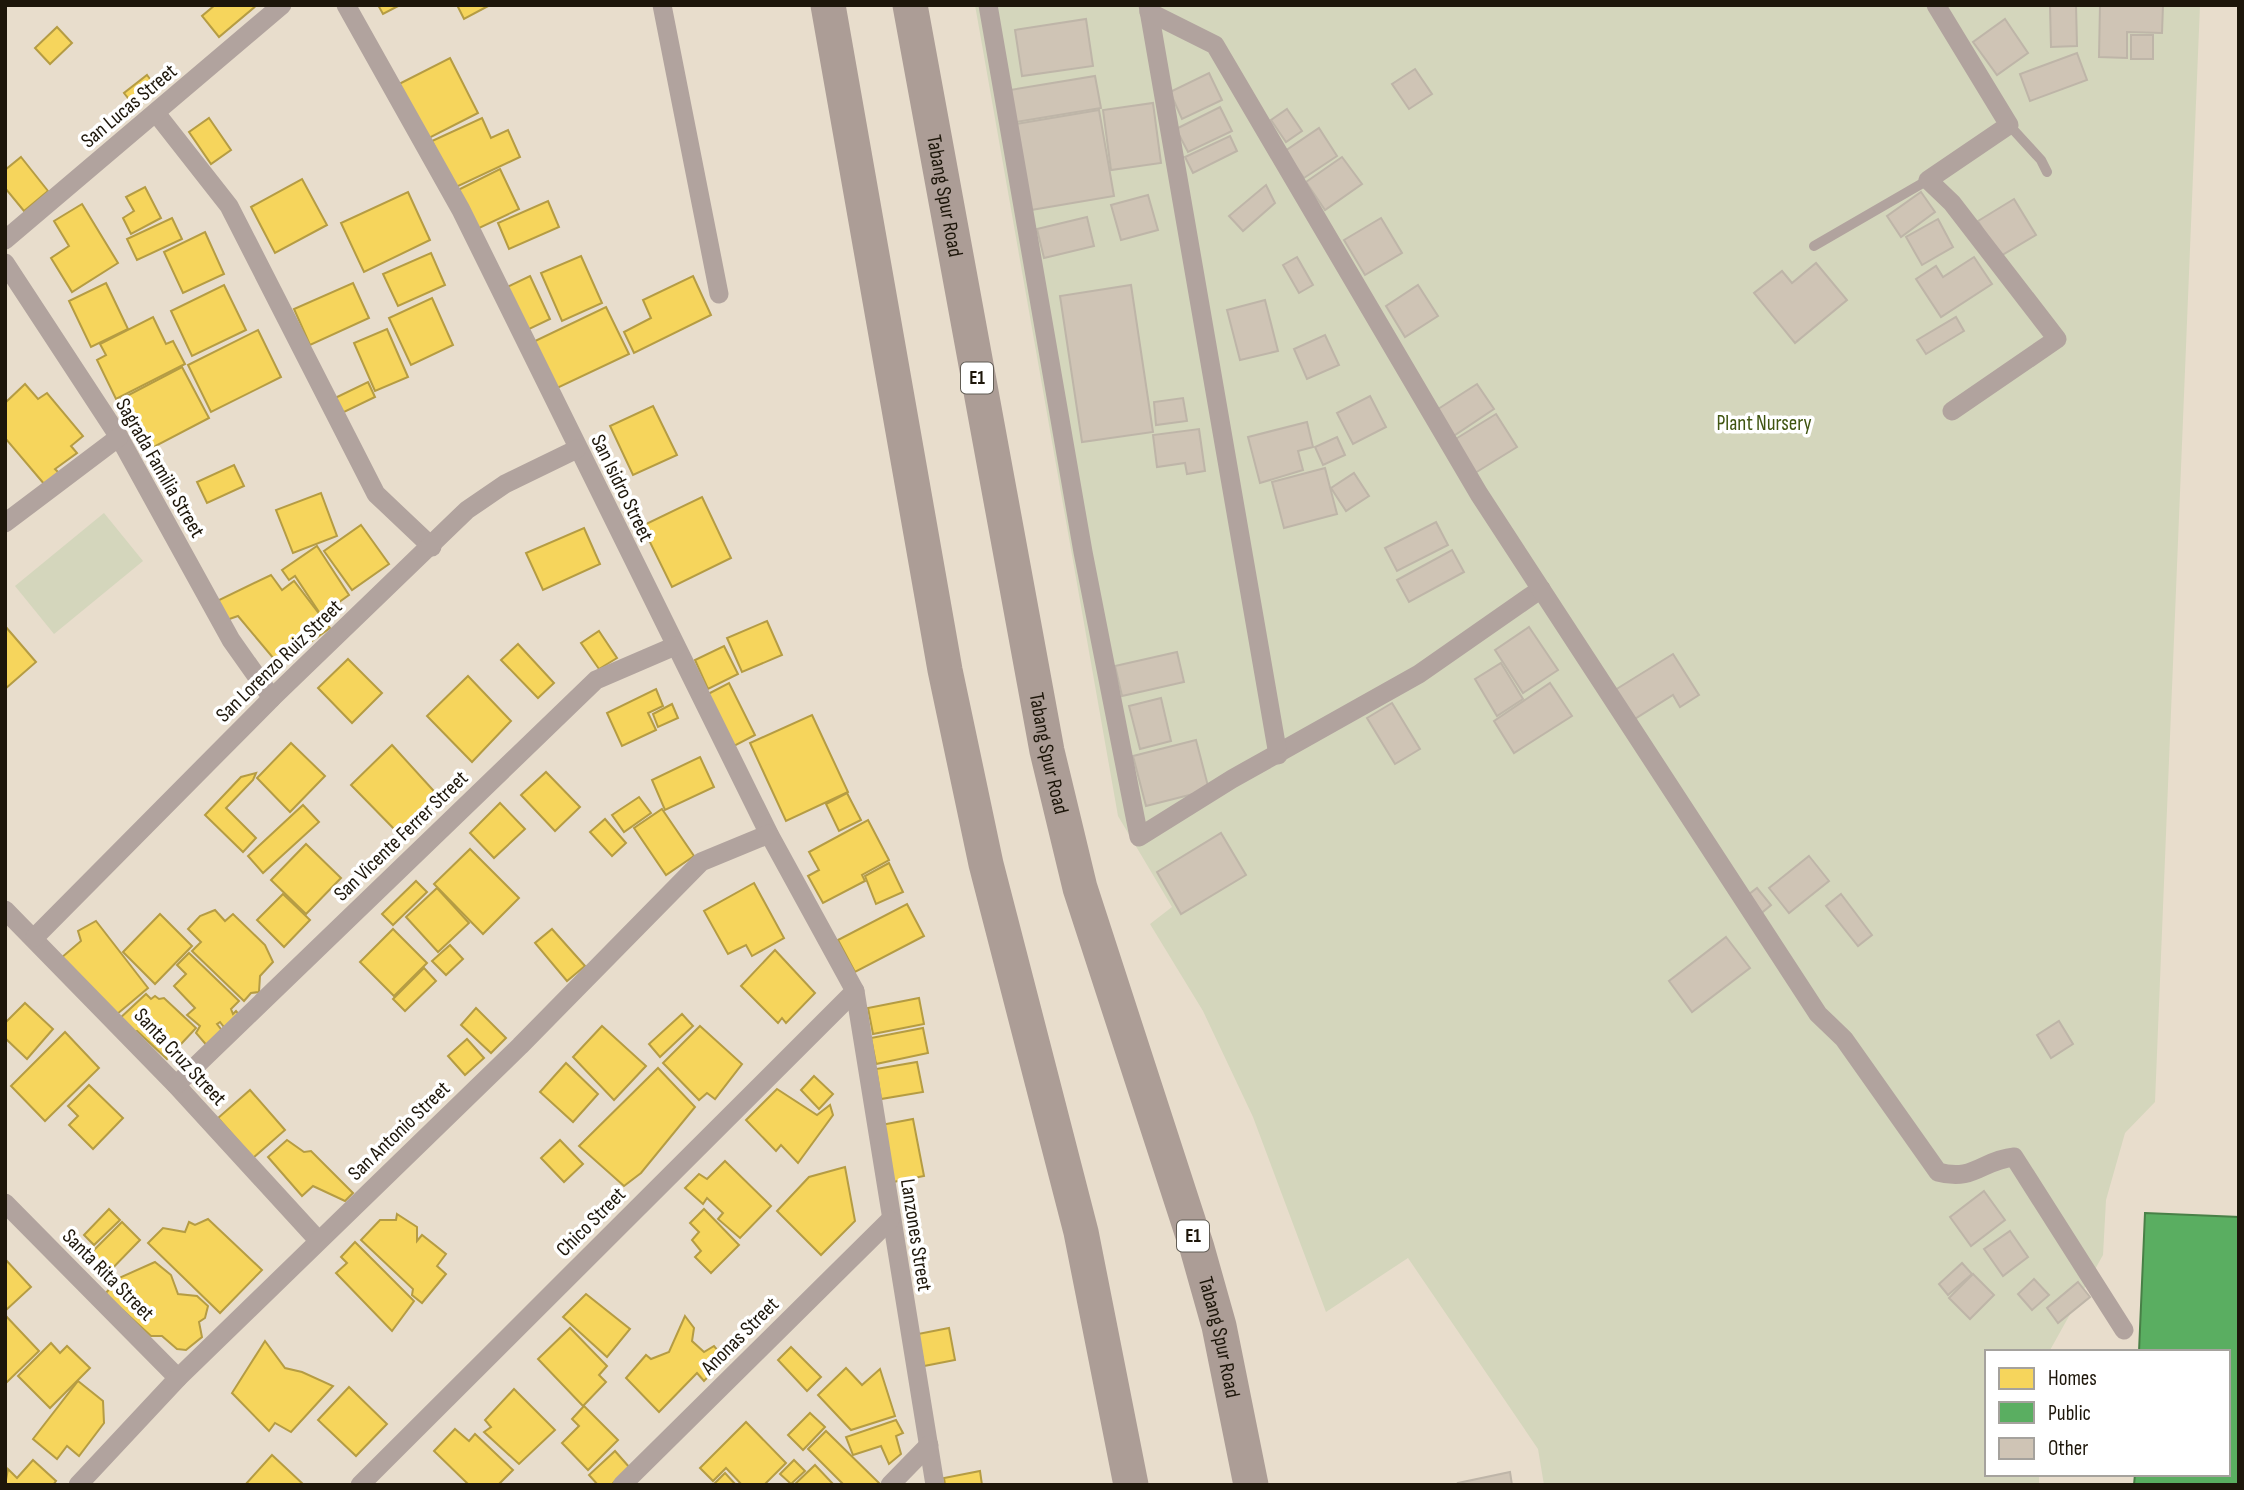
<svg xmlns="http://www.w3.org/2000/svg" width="2244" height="1490" font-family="'Sofia Sans Condensed',sans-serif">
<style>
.green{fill:#d4d6bc}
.homes{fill:#f6d55c;stroke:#b59c43;stroke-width:2}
.public{fill:#5aae61;stroke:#488047;stroke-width:2}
.building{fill:#cfc4b5;stroke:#beb5a8;stroke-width:2}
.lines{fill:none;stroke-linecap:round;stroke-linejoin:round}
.service{stroke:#b1a39e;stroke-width:10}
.minor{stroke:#b1a39e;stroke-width:19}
.motorway{stroke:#ac9d96;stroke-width:35}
.labels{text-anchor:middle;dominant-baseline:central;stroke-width:7;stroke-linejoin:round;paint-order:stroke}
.shield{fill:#fff;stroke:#615c54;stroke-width:2}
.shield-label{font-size:19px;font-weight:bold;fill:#1d160a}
.street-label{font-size:21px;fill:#1d160a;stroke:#fff}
.park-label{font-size:21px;fill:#405511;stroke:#fff}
</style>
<rect width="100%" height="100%" fill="#e8ddcc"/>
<g class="green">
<path d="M975 5H2200L2155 1102 2125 1133 2106 1200 2103 1255 2049 1352H1987V1474H2039V1485H1544L1538 1449 1408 1258 1326 1312 1253 1117 1203 1011 1150 924 1172 907 1118 816Z"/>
<path d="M104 513 143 561 54 634 15 586Z"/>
</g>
<g class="homes">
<path d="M215 5H257L219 37 202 16Z"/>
<path d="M378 5H400L383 14Z"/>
<path d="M457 5H490L464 19Z"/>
<path d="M57 27 72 43 50 64 35 48Z"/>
<path d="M450 58 478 113 427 139 399 84Z"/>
<path d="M147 75 159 91 136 108 124 93Z"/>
<path d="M209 118 231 150 211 164 189 132Z"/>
<path d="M482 118 491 138 508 130 520 157 454 188 432 141Z"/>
<path d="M21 157 48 191 24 211 5 188V170Z"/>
<path d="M500 169 519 209 475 230 456 191Z"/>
<path d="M302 179 327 225 275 253 251 207Z"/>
<path d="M145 187 161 218 131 234 123 218 134 211 126 197Z"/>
<path d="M408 192 430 240 364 272 341 223Z"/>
<path d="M548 201 559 227 509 249 498 223Z"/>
<path d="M82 204 118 263 72 292 51 258 69 246 54 221Z"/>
<path d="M172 218 182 239 137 260 127 239Z"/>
<path d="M205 232 224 274 183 293 164 252Z"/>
<path d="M431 253 445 285 398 306 383 274Z"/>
<path d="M581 256 602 303 562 321 541 273Z"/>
<path d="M530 276 550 319 525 331 505 288Z"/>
<path d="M693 276 711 315 634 353 624 332 651 318 643 300Z"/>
<path d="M106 283 128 329 91 347 69 301Z"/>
<path d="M353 283 369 318 310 345 294 309Z"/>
<path d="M224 285 246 330 192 356 171 311Z"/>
<path d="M432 298 453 345 411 365 389 318Z"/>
<path d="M606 307 629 354 555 389 533 342Z"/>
<path d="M153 317 166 344 173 341 185 364 116 399 97 360 106 355 100 344Z"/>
<path d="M387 329 408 377 375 391 354 343Z"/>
<path d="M258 330 281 377 211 412 188 365Z"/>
<path d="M182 367 209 418 148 450 121 399Z"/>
<path d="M368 382 375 397 342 413 335 398Z"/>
<path d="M25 384 38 399 47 393 83 436 71 446 77 453 55 469 59 473 45 485 5 438V403Z"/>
<path d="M653 406 677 455 633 475 610 426Z"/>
<path d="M234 465 244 486 207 503 197 482Z"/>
<path d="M321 493 337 536 293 553 276 510Z"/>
<path d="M702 497 731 558 672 587 642 526Z"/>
<path d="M361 525 389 564 352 590 324 551Z"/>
<path d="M584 528 600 564 543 590 526 553Z"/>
<path d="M317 546 349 595 321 615 295 576 289 580 282 570Z"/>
<path d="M271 575 282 590 294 581 330 628 279 665 238 616 221 622 215 602Z"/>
<path d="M767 621 782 655 742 672 727 638Z"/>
<path d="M5 626 36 662 5 689Z"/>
<path d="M599 631 617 658 599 669 581 643Z"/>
<path d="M518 644 554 683 538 698 501 660Z"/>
<path d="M724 646 738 674 708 689 695 660Z"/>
<path d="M348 659 382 693 352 723 318 688Z"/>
<path d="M468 676 511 721 472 762 427 716Z"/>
<path d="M729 683 755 735 734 746 708 694Z"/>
<path d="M656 689 663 706 648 713 656 730 622 746 607 713Z"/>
<path d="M672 704 678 718 658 727 653 714Z"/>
<path d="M812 715 848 792 786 821 750 743Z"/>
<path d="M291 743 325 776 290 812 257 778Z"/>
<path d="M392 745 442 800 402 837 351 785Z"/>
<path d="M700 757 714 787 665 810 652 780Z"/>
<path d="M546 772 580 807 555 831 521 795Z"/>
<path d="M256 773 253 780 226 808 256 838 243 852 205 815 241 777Z"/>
<path d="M847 793 861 820 839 831 826 804Z"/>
<path d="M639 797 651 813 624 832 612 815Z"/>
<path d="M500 803 525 829 494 858 470 833Z"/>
<path d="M303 805 319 822 263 873 248 856Z"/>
<path d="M662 809 694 856 666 875 634 828Z"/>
<path d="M605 819 626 843 612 856 590 832Z"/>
<path d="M868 820 889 860 862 875 865 881 823 903 808 876 819 870 809 852Z"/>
<path d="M306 844 341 878 306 914 271 880Z"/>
<path d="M470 849 519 898 483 934 434 884Z"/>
<path d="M889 863 903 892 876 904 865 876Z"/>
<path d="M416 881 427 892 393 925 382 914Z"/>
<path d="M754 883 784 938 752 956 746 945 728 954 704 911Z"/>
<path d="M437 888 469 923 438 952 406 917Z"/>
<path d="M283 894 310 920 284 947 257 920Z"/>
<path d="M907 904 924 936 855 972 838 940Z"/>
<path d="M215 910 225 921 233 914 265 945 273 962 260 976 259 992 251 993 244 1001 192 951 201 942 188 929 200 916Z"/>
<path d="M160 914 192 946 155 984 123 952Z"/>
<path d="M96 921 148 988 116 1015 61 958 81 941 78 931Z"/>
<path d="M393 929 427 963 394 996 360 962Z"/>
<path d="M552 929 585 966 567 981 535 943Z"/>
<path d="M450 945 463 959 446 975 432 961Z"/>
<path d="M775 950 815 993 786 1023 782 1018 778 1023 741 986Z"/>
<path d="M189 953 239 1001 231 1009 233 1014 236 1011 241 1017 227 1031 220 1022 217 1024 224 1033 209 1048 196 1033 200 1026 187 1015 195 1008 174 986 186 974 177 965Z"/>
<path d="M424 968 436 981 405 1011 393 999Z"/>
<path d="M146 994 151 999 155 996 159 999 164 998 196 1028 167 1059 137 1031 131 1034 118 1020Z"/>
<path d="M919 998 924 1024 873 1034 868 1008Z"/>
<path d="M25 1003 53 1029 27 1059 5 1038V1023Z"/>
<path d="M476 1008 506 1038 491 1053 461 1025Z"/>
<path d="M682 1014 693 1026 660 1057 649 1044Z"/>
<path d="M602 1026 646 1066 614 1100 573 1057Z"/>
<path d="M700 1026 742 1064 715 1099 707 1093 699 1100 663 1063Z"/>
<path d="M923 1028 928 1053 876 1064 871 1038Z"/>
<path d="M65 1032 99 1068 45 1121 11 1086Z"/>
<path d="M467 1039 484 1058 465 1075 448 1056Z"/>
<path d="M917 1062 923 1092 881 1099 876 1069Z"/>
<path d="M566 1063 598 1094 573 1122 540 1092Z"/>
<path d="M658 1068 695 1107 641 1173 624 1186 579 1146Z"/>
<path d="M814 1076 833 1094 819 1109 801 1090Z"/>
<path d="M89 1085 123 1118 93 1149 69 1125 78 1116 68 1106Z"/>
<path d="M777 1089 817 1115 830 1105 833 1115 798 1163 781 1145 776 1151 746 1120Z"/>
<path d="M250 1090 285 1130 253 1158 218 1118Z"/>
<path d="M913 1119 924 1176 893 1182 881 1125Z"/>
<path d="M287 1140 304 1152 311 1151 353 1193 345 1201 313 1186 302 1196 268 1157Z"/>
<path d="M560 1140 583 1164 564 1182 541 1158Z"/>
<path d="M725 1161 771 1206 740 1238 718 1219 723 1213 707 1198 703 1204 685 1188 699 1174 707 1179Z"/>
<path d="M845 1167 855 1221 821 1255 777 1211 809 1177Z"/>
<path d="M109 1209 120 1220 94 1245 84 1235Z"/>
<path d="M704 1209 739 1245 711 1273 695 1257 701 1251 692 1240 699 1232 690 1223Z"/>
<path d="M397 1214 417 1227V1241L422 1235 446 1254 437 1266 446 1274 422 1303 412 1295 413 1289 361 1240 380 1220H396Z"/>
<path d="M208 1219 262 1270 220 1313 148 1243 163 1228 185 1232 189 1222 195 1225Z"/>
<path d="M122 1222 140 1240 104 1277 86 1258Z"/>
<path d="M355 1242 414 1301 392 1331 336 1273 347 1263 341 1257Z"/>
<path d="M5 1259 31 1287 5 1311Z"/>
<path d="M155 1262 171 1275 178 1294 197 1296 208 1306 205 1318 199 1322 202 1337 186 1350 177 1349 162 1336H151L105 1294 119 1278Z"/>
<path d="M586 1294 630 1329 607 1357 563 1317Z"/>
<path d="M5 1315 39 1351 5 1384Z"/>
<path d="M685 1316 694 1328 692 1341 704 1352 714 1346 725 1359 704 1381 697 1373 659 1412 626 1378 646 1355 651 1359 669 1352Z"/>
<path d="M570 1328 607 1366 599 1375 606 1382 583 1406 538 1359Z"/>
<path d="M949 1328 955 1360 924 1366 918 1334Z"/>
<path d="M265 1341 285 1368 302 1372 333 1386 291 1432 275 1423 269 1431 232 1393Z"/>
<path d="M51 1343 60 1353 67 1346 90 1368 50 1408 18 1376Z"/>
<path d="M791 1347 821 1377 807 1391 778 1360Z"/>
<path d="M846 1368 862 1385 880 1369 895 1416 851 1430 818 1395Z"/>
<path d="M78 1381 103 1401 104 1423 79 1456 67 1446 57 1459 33 1439Z"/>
<path d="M349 1387 387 1424 356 1456 318 1420Z"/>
<path d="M514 1389 555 1430 519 1464 484 1432 491 1427 485 1420Z"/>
<path d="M584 1406 618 1440 588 1470 562 1443 579 1426 572 1419Z"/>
<path d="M810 1413 825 1427 803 1450 788 1435Z"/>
<path d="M896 1420 903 1433 896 1436 901 1454 889 1464 881 1446 853 1455 846 1437Z"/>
<path d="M746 1422 786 1463 764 1485H742L726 1468 713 1481 700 1468Z"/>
<path d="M455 1429 469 1441 475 1434 513 1470 498 1485H469L434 1451Z"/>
<path d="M826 1431 879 1483 877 1485H844L808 1449Z"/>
<path d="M615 1451 630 1468 611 1485H598L589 1475Z"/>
<path d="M272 1455 304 1485H245Z"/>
<path d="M33 1460 56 1481 53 1485H5L8 1469 17 1478Z"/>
<path d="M794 1460 805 1471 791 1484 780 1474Z"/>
<path d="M815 1465 834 1485H794Z"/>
<path d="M980 1471 982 1485H945L944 1478Z"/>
<path d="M725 1473 736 1485H717L715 1483Z"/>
</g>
<path class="public" d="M2145 1213 2239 1217V1485H2134L2135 1474H2228V1352H2139Z"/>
<g class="building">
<path d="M2050 5H2076L2077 46 2051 47Z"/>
<path d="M2100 5H2163L2162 33 2127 32V58L2099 57Z"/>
<path d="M1086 19 1093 66 1022 76 1015 30Z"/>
<path d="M2005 19 2028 53 1997 75 1973 42Z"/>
<rect x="2131" y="35" width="22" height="24"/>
<path d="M2077 53 2087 80 2030 101 2020 74Z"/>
<path d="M1415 69 1432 94 1409 109 1392 84Z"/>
<path d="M1209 73 1222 100 1182 119 1170 92Z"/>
<path d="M1095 76 1101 108 1016 122 1010 90Z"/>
<path d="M1153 103 1161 163 1111 170 1103 110Z"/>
<path d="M1220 107 1232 131 1188 152 1176 129Z"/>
<path d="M1287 109 1302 131 1286 142 1271 120Z"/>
<path d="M1099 110 1114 196 1031 210 1016 124Z"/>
<path d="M1319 128 1337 156 1304 178 1285 151Z"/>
<path d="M1230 136 1237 151 1193 173 1185 157Z"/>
<path d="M1342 157 1362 184 1325 210 1306 182Z"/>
<path d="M1266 185 1275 203 1243 231 1229 216Z"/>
<path d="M1921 192 1935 212 1901 237 1887 216Z"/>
<path d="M1148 195 1158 230 1121 240 1111 205Z"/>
<path d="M2014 199 2036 235 1999 257 1978 221Z"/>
<path d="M1087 217 1094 246 1044 258 1037 229Z"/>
<path d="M1381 218 1402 253 1365 275 1344 240Z"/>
<path d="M1938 219 1953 247 1922 265 1906 237Z"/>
<path d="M1297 257 1313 285 1299 293 1283 265Z"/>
<path d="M1974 257 1992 284 1941 317 1916 279 1936 266 1943 277Z"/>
<path d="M1816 263 1847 300 1795 343 1754 293 1782 271 1792 283Z"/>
<path d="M1131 285 1153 432 1082 442 1060 296Z"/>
<path d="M1418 285 1438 316 1405 337 1386 306Z"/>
<path d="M1265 300 1278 351 1240 360 1227 310Z"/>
<path d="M1956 317 1964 331 1926 354 1917 340Z"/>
<path d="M1325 335 1339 365 1307 379 1294 349Z"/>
<path d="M1477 384 1494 409 1452 437 1435 411Z"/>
<path d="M1370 396 1386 427 1353 444 1337 413Z"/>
<path d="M1183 398 1187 421 1156 425 1154 402Z"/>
<path d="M1496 414 1517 447 1475 473 1454 440Z"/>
<path d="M1307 422 1313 447 1298 451 1303 470 1260 483 1248 437Z"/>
<path d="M1199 429 1205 471 1187 474 1185 463 1157 467 1153 435Z"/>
<path d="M1337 437 1345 455 1323 465 1315 447Z"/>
<path d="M1325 468 1337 514 1284 528 1272 482Z"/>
<path d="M1354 473 1369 496 1346 511 1331 488Z"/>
<path d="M1436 522 1448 545 1397 571 1385 548Z"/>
<path d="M1452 550 1464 572 1409 602 1397 580Z"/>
<path d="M1529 627 1558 670 1523 693 1495 650Z"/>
<path d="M1177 652 1184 682 1122 696 1115 666Z"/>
<path d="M1673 654 1699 695 1680 707 1673 695 1633 720 1615 690Z"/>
<path d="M1501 663 1523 699 1497 716 1475 679Z"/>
<path d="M1550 683 1572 716 1514 753 1494 721Z"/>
<path d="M1161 698 1171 741 1140 749 1129 706Z"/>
<path d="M1392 703 1420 749 1395 764 1367 718Z"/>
<path d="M1196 740 1209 790 1146 806 1133 756Z"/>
<path d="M1221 833 1246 875 1181 914 1157 872Z"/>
<path d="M1809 856 1829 881 1789 913 1769 888Z"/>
<path d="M1757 888 1771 905 1758 916 1744 898Z"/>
<path d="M1841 894 1872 935 1858 946 1826 906Z"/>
<path d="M1726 937 1750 968 1692 1012 1669 981Z"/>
<path d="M2059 1021 2073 1044 2051 1058 2037 1035Z"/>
<path d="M1984 1191 2005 1220 1971 1246 1950 1217Z"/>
<path d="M2010 1231 2028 1257 2003 1276 1984 1249Z"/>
<path d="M1962 1263 1972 1274 1948 1295 1939 1284Z"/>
<path d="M1973 1274 1994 1295 1970 1319 1949 1298Z"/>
<path d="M2034 1279 2049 1295 2032 1310 2018 1294Z"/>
<path d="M2078 1282 2090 1297 2058 1323 2047 1308Z"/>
<path d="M1510 1472 1512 1485H1459L1458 1483Z"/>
</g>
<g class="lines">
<g class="service">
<path d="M2009 125 2041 160 2047 172"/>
<path d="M1814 246 1928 180"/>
</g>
<g class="minor">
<path d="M346 5 461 210 769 834 855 991 935 1485"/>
<path d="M662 5 719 294"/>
<path d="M988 5 1083 552 1139 837 1232 779 1419 674 1541 589"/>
<path d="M1148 5 1278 755"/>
<path d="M1936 5 2009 125 1928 180 1952 203 2057 339 1952 411"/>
<path d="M1149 12 1215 45 1479 494 1818 1014 1844 1039 1938 1172C1974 1182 1982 1160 2014 1157L2124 1330"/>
<path d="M156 113 229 206 376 494 432 547"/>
<path d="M5 240 282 5"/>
<path d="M5 263 119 437 231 640 272 698"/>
<path d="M5 523 119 437"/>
<path d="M5 910 176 1085 318 1240"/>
<path d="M35 937 272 698 467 510 505 484 577 449"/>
<path d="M176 1085 596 680 675 646"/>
<path d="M5 1203 178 1378"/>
<path d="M78 1485 178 1378 520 1046 701 862 769 834"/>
<path d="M360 1485 855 991"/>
<path d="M622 1485 890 1220"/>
<path d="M890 1485 929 1445"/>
</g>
<g class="motorway">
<path d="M828 5 945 670 986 864 1081 1232 1131 1485"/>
<path id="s1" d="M910 5 1047 751 1080 888 1197 1248 1219 1326 1251 1485"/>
</g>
</g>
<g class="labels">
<g class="shield">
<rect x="961" y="362.5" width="32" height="31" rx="5"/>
<rect x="1177" y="1220.5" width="32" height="31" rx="5"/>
</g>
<g class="shield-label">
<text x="977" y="378">E1</text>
<text x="1193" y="1236">E1</text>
</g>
<g class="street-label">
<text transform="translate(129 106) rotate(-40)">San Lucas Street</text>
<text stroke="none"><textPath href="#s1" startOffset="194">Tabang Spur Road</textPath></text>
<text transform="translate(160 468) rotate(60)">Sagrada Familia Street</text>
<text transform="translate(622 488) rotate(64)">San Isidro Street</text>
<text transform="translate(279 661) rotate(-44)">San Lorenzo Ruiz Street</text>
<text stroke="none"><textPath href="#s1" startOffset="761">Tabang Spur Road</textPath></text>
<text transform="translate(401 836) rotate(-44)">San Vicente Ferrer Street</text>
<text transform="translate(180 1057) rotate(47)">Santa Cruz Street</text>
<text transform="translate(399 1131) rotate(-44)">San Antonio Street</text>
<text transform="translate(591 1222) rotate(-45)">Chico Street</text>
<text transform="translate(916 1235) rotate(81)">Lanzones Street</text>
<text transform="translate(108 1275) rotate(45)">Santa Rita Street</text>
<text transform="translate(740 1336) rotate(-45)">Anonas Street</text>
<text stroke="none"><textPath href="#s1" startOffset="1370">Tabang Spur Road</textPath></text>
</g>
<g class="park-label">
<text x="1764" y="423">Plant Nursery</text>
</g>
</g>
<rect width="2244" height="1490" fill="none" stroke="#1d160a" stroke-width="14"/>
<rect x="1985" y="1350" width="245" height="126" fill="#ffffff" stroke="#a5a29d" stroke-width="2"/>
<rect x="1999" y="1368" width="35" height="21" fill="#f6d55c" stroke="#a5a29d" stroke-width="2"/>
<text x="2048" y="1385" font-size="21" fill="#1d160a">Homes</text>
<rect x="1999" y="1402" width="35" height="21" fill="#5aae61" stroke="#a5a29d" stroke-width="2"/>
<text x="2048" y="1420" font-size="21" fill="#1d160a">Public</text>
<rect x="1999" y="1438" width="35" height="21" fill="#cfc4b5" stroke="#a5a29d" stroke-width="2"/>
<text x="2048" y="1455" font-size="21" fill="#1d160a">Other</text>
</svg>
